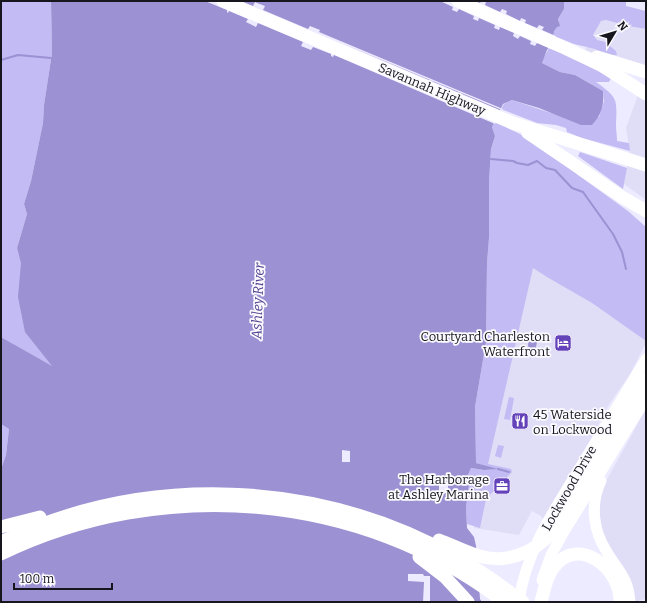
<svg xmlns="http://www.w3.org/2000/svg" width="647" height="603" font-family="Bitter,serif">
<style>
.built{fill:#e0ddf7}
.green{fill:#c3bbf3}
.water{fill:#9b91d3}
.pier{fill:#edebff}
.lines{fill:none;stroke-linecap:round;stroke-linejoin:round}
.stream{stroke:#9b91d3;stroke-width:2}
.primary{stroke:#fff;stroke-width:11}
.highway{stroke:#fff;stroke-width:13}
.labels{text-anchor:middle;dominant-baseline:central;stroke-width:3.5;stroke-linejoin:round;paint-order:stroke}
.street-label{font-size:13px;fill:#17161d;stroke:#fbfafe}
.poi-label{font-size:13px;fill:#17161d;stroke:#fbfafe;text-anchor:end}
.water-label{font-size:14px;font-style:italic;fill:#544191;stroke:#fbfafe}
</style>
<rect width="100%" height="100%" fill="#edebff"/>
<g class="built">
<path d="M606 20 628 26 646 29V69L585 50 599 24 601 21Z"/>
<path d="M638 95 646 96V200L624 184 630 151 626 128Z"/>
<path d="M533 267 592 303 646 341V343L630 374 608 406 591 439 544 520 541 516 532 511 519 535 474 528 480 480Z"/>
<path d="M646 409V599L632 602 599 530 600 492Z"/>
</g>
<g class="green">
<path d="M1 1H51L52 53 44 105 43 123 31 181 24 204 27 214 17 248 53 367 1 337Z"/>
<path d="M564 1H626V6L646 11V29L628 26 606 20 601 21 593 35 597 40 605 42 616 51 617 55H607L595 49 574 44 554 36V31L559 22 558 19 564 9Z"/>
<path d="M549 48 572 57 611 78 609 82H596C618 98 617 98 616 125 616 130 617 136 617 141L629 143 630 151 582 138 567 132 566 128 556 125 537 123 501 109 504 104 512 100 551 113 599 117 604 101 603 91 575 75 560 72 542 63 543 59Z"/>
<path d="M494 122 518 133 554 155 578 175 628 211 646 227V341L592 303 547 277 533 268 488 464 511 469 512 472 486 499 480 528 467 524 466 506 468 475 471 468 484 470 496 469 476 463 475 407 486 342 487 263 489 238V182L491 149 495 136 492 127Z"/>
<path d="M580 152 627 168 623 189 578 156Z"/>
<path d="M509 397 514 398 510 420 504 419Z"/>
<path d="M1 424 9 429 6 455 1 469Z"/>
<path d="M498 445 504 446 501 458 495 456Z"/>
</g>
<g class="water">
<path d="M51 1H564V9L558 19 560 26 557 27 554 31 553 42 547 50 542 63 560 72 575 75 603 91C604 105 602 114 592 125H581L539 108 512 100 503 104 492 127 495 136 491 149 489 182V238L487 263 486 342 475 407 476 461V463L498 469 484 470 471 468 468 475 469 483 466 506 467 528 474 537 476 546 480 599 482 602H1V469L6 455 9 429 1 424V337L52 366 25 332 18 297 21 263 17 248 27 214 24 204 31 181 43 123 44 105 52 53Z"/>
<path d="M532 335 537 336 536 339H538L535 350 530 349 528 346 529 337 531 338Z"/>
</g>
<g class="pier">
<path d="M205 1H241L253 6 255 2 257 3 265 6 263 10 308 29 310 26 320 30 319 32 503 109 502 110 339 42 502 111 495 124 334 55 333 57 331 56V54L313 47 311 50 301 46 303 42 258 23 256 27 246 22 248 19 229 11 228 13 227 12V10Z"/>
<path d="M440 1H475L480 3 481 1H483L486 2 485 5 500 12 502 9 507 11 506 14 520 21 521 18 526 20 525 23 537 28 539 25 544 27 542 30 556 36 555 42 551 49 537 43 535 46 530 44 531 41 520 36 518 39 513 36 514 33 500 27 499 30 494 28 495 25 479 18 478 21 473 19 474 16 459 9 457 12 452 10 453 7Z"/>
<path d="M342 450 350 451V462H342Z"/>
<rect x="439" y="482" width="9" height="11"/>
<path d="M408 574H423L424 576H430V602H423L424 582 408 581Z"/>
</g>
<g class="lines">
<g class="stream">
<path d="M1 60 18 55 51 58"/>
<path d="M491 159 513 161 517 163 528 165 537 161 546 168 555 170 572 188 583 192 613 234 622 252 626 269"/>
<path d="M498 469 509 472"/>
</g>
<g class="primary">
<path d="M601 481C590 504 593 531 607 552 619 572 628 577 630 602"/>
<path d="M542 580 551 555 562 535 646 398"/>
<path d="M519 602C525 553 554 510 580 468 602 432 624 395 646 359"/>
</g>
<g class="highway">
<path d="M223 1 513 123 646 165"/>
<path d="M458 1 565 48 601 65 646 94"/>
<path d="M597 57 646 72"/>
<path d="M528 133 622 197 646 211"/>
<path d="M1 527 40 517"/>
<path d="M439 540C452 545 466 552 479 556 505 564 535 553 552 532 557 526 561 519 566 512L646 379"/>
<path d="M1 542C145 472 319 479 458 558 481 571 502 586 523 602"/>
<path d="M1 554C162 476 361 492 504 602"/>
<path d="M419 557 445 577 468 602"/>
<path d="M541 602C544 591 546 577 554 567 578 535 621 568 620 602"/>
</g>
</g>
<defs>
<symbol id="hotel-square" viewBox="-11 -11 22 22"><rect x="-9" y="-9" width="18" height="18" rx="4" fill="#6442ba" stroke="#fbfafe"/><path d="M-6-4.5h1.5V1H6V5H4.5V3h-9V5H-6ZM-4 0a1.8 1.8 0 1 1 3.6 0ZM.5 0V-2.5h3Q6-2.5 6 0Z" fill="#fff"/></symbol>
<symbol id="restaurant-square" viewBox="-11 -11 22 22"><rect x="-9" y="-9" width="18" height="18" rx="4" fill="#6442ba" stroke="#fbfafe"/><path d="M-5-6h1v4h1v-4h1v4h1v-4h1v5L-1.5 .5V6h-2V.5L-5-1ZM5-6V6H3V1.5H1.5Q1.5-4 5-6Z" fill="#fff"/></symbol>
<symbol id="office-square" viewBox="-11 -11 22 22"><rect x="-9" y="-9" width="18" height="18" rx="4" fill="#6442ba" stroke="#fbfafe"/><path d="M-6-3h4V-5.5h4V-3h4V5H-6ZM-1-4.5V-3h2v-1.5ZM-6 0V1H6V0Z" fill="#fff"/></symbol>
</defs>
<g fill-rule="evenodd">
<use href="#hotel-square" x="553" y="333" width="20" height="20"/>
<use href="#restaurant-square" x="510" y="411" width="20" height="20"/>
<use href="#office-square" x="492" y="476" width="20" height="20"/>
</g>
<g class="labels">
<g class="street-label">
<text transform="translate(432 89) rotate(23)">Savannah Highway</text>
<text transform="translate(569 488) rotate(-60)">Lockwood Drive</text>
</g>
<g class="poi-label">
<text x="550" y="336">Courtyard Charleston<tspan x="550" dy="15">Waterfront</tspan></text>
<text x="533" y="414" text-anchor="start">45 Waterside<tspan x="533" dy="15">on Lockwood</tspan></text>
<text x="489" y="479">The Harborage<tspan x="489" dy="15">at Ashley Marina</tspan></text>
</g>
<g class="water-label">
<text transform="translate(258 301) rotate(-88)">Ashley River</text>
</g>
</g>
<rect width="647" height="603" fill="none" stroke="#17161d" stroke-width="4"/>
<g transform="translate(615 32) rotate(52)" stroke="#fbfafe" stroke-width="3" paint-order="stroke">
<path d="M0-3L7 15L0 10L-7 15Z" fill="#17161d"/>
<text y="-6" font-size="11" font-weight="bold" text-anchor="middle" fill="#17161d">N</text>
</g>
<path d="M14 583v6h98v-6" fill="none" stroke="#17161d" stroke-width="2"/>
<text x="20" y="583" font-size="12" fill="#17161d" stroke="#fbfafe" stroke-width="3" paint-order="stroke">100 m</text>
</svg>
